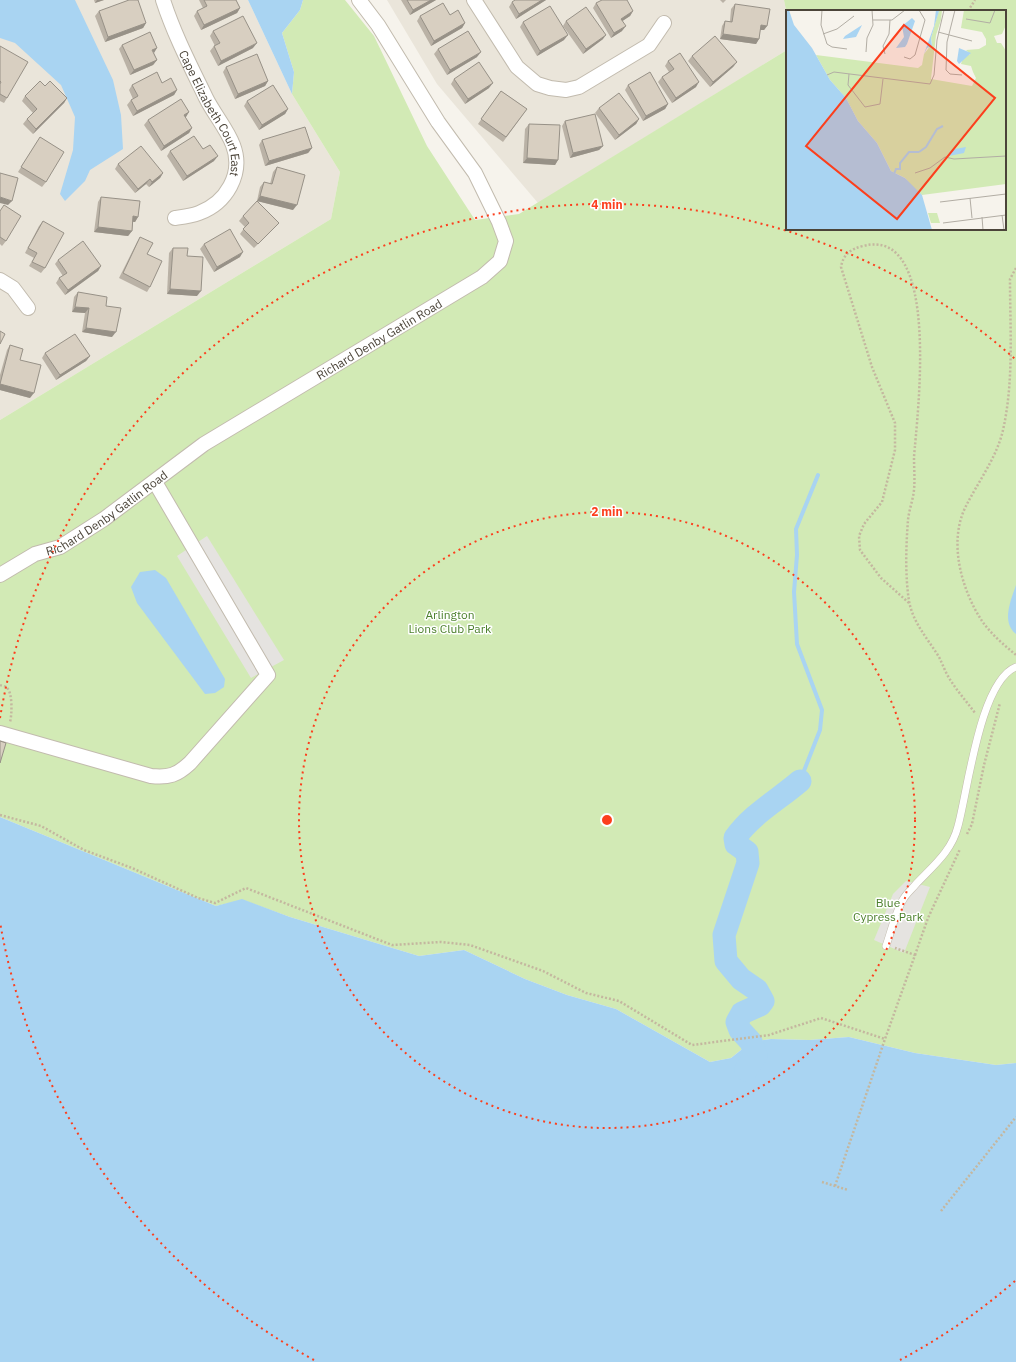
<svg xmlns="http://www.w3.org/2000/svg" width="1016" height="1362" font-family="'IBM Plex Sans',sans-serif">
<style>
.residential{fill:#eae5da}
.green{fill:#d2eab5}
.parking{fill:#e5e3e0}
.water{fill:#a9d4f2}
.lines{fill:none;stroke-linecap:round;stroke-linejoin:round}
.stream{stroke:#a9d4f2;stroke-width:4}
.river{stroke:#a9d4f2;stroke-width:23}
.lane-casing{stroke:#c2bbae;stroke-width:8}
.street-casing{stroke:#c2bbae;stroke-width:16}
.path{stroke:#c4b79f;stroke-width:2.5;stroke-dasharray:2 2;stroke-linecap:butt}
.lane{stroke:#fff;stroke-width:7}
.street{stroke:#fff;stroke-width:14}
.wall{fill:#bab2a6}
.shaded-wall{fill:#979187}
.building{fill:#d8cfc1;stroke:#979187}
.ring{fill:none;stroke:#fc3f1d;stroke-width:2;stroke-dasharray:2 4}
.labels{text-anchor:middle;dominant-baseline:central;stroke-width:3;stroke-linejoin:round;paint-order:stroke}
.street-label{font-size:12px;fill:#4b4439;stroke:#fff}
.park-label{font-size:12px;fill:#4a7f2a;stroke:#fff}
.inset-river{fill:none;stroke:#a9d4f2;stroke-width:2}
.inset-road{fill:none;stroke:#b2ada4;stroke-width:1}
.view{fill:#fc3f1d;fill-opacity:0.15;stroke:#fc3f1d;stroke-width:2}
.inset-edge{fill:none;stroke:#4b4439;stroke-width:2}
.centre{fill:#fc3f1d;stroke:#fff;stroke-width:2}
.ring-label{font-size:12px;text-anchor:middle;font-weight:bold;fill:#fc3f1d;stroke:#fff;stroke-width:3;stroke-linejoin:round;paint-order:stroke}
</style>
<rect width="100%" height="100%" fill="#f6f3ec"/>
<g class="residential">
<path d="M0 0H248L292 94 340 172 331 219 0 420Z"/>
<path d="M387 0H784L787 15V50L538 203 437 84Z"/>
</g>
<path class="green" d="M303 0H345L374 36 427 146 475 220 519 214 787 50V229H1005V11H787V15L784 0H1016V1063L996 1065 915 1053 849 1037 809 1040 771 1039 751 1042 731 1058 710 1062 616 1009 567 995 525 979 464 950 419 956 290 917 243 900 216 906 0 817V420L331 219 340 172 292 94 294 72 282 33 300 10Z"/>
<g class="parking">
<path d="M207 536 284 660 251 678 177 556Z"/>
<path d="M906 881 930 887 904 953 874 940 893 894Z"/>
</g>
<g class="water">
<path d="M0 0H75L113 80 121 115 123 149 90 170 85 181 65 201 60 194 73 150 75 117 61 85 15 43 0 38Z"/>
<path d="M248 0H303L300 10 282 33 294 72 292 94Z"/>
<path d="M155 570 166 578 225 679 224 687 215 693 205 694 137 603 131 587 140 572Z"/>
<path d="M1016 585V634C1001 622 1011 600 1016 585Z"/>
<path d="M0 817 216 906 242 899 290 917 419 956 464 950 525 979 567 995 616 1009 710 1062 731 1058 751 1042 771 1039 809 1040 849 1037 915 1053 996 1065 1016 1063V1362H0Z"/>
</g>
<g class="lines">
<path class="stream" d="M800 781 820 730 822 710 797 644 794 592 797 555 796 529 818 475"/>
<path class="river" d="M746 1070 756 1055 751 1042 740 1030 737 1022 742 1013 760 1005 763 1001 757 990 741 979 726 961 724 935 748 863 747 852 736 844 735 838C752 814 778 800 800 781"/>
<defs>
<path id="lane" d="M886 946C891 932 896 910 904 898 907 893 912 889 916 884 933 866 952 851 958 826 968 790 980 681 1016 667"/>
<g id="street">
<path id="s1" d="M163 0C174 34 190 65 206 98 214 114 227 129 233 145 244 174 226 203 199 213 191 216 182 217 175 218"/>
<path d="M474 0 517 67 537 84 550 88 566 90 579 87 649 45 664 23"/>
<path d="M0 280 13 288 28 308"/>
<path id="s2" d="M0 575 35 554 60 547 104 519 204 444 482 277 500 261 506 241 499 222 475 173 438 122 378 25 359 0"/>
<path d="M0 733 151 776C169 778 177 775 190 763L268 675 155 482"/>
</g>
</defs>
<use href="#lane" class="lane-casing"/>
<use href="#street" class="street-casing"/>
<g class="path">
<path d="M968 11 975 0"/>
<path d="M1016 268 1010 279C1010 329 1014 381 1003 430 997 457 978 482 966 506 948 541 961 589 982 621 991 634 1004 645 1016 655"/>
<path d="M909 603 881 578 860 550 859 536 864 524 882 502 895 450V423L872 367 841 267C843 255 850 249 863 246 942 225 917 417 914 457 914 468 915 479 914 490 913 500 909 510 908 520 906 546 905 575 909 601 913 623 928 639 939 657 943 665 946 674 951 681 958 692 967 702 975 713"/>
<path d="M0 685C2 686 5 686 6 687 13 691 12 715 10 722"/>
<path d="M0 815 41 826 84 850 132 868 198 898 215 903 246 888 392 945 441 942 470 945 543 971 586 993 619 1001 692 1045 769 1035 821 1018 885 1039 915 955 895 948"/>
<path d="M967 834 972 824 984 765 1000 703"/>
<path d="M915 955 928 918 960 849"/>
<path d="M822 1182 848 1190"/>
<path d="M835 1186 885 1039"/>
<path d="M941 1211 1016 1117"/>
</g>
<use href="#lane" class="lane"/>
<use href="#street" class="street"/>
</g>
<g class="wall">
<path d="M94 0H104L95 3Z"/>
<path d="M199 0H236L240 8 237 13 201 30 194 16 197 11 203 8Z"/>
<path d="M401 0H436L410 15Z"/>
<path d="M514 0H546L516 19 509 7 512 2 514 1Z"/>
<path d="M720 0H726L723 3Z"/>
<path d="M596 3 633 11 630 16 622 21V31L611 38 593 8Z"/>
<path d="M735 4 767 26 764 30H760L759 39 756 44 720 39 722 26 725 21H730L731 9Z"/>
<path d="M99 11 146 23 143 28 105 42 95 16Z"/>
<path d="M450 15 465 23 462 28 431 46 417 21 420 16Z"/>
<path d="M566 21 603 39 583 54 563 26Z"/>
<path d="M523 22 564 40 537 56 520 27Z"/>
<path d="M213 31 253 48 218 66 210 51 214 46H215L210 36Z"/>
<path d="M122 45 154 53 157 60 153 65 130 75 119 49Z"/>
<path d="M0 47 7 98 4 103 0 101Z"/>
<path d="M438 49 477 57 447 75 434 54Z"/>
<path d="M692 56 737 62 733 67 710 87 688 61Z"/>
<path d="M668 61 696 87 672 103 658 82 662 77 669 72 665 66Z"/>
<path d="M226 67 268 81 265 86 235 99 223 72Z"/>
<path d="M454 79 489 88 465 104 451 84Z"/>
<path d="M162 83 177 90 174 95 133 116 127 105 131 100 133 99 129 90 132 85Z"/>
<path d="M628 85 668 104 665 109 643 121 625 90Z"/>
<path d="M45 86 67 98 64 103 33 134 23 124 27 119 33 113 22 101 25 96Z"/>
<path d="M501 91 527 109 503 142 478 124Z"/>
<path d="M247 101 288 109 285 114 259 130 244 106Z"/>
<path d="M599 108 639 119 636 124 615 140 595 113Z"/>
<path d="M189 112 185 117 192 128 189 133 161 151 144 125 148 120Z"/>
<path d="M565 121 603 146 599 150 570 158 562 126Z"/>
<path d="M529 124 558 160 555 165 523 163 525 129Z"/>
<path d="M262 140 312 148 308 153 265 166 259 145Z"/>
<path d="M37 142 46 182 42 187 18 172Z"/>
<path d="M203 149 214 161 183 181 167 156 170 151Z"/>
<path d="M118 164 163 173 160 178 149 187 146 184 135 193 115 169Z"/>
<path d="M277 167 293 210 257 201 260 187 264 182 270 184 273 172Z"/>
<path d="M101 197 138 217 135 222H133L132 231 128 236 94 232 98 202Z"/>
<path d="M0 210 6 241 2 246 0 244Z"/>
<path d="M243 216 279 223 254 248 240 234 245 227 239 221Z"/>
<path d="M43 221 45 268 41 273 29 266 34 258 25 253 39 226Z"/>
<path d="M140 237 147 254 150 287 147 292 119 278 137 242Z"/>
<path d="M204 244 240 257 214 272 200 249Z"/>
<path d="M173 248 187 256 197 296 167 294 169 253Z"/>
<path d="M58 260 101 266 98 271 65 295 56 283 59 278 63 276 55 264Z"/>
<path d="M78 292 106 306 112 337 82 332 85 313 72 312 74 297Z"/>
<path d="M10 345 20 360 30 398 0 390V375L7 350Z"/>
<path d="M45 353 90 356 86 361 56 380 42 358Z"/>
</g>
<g class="shaded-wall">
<path d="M97 0H104L95 3Z"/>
<path d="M431 0H436L410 15 413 10Z"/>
<path d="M542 0H546L516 19 519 14Z"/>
<path d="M240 8 237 13 201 30 204 25Z"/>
<path d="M633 11 630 16 618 24 621 19Z"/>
<path d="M146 23 143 28 105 42 108 37Z"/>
<path d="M465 23 462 28 431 46 434 41Z"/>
<path d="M761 25 767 26 764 30H758Z"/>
<path d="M626 26 622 31 611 38 614 33Z"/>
<path d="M723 34 759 39 756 44 720 39Z"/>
<path d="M568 35 564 40 537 56 540 51Z"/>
<path d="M606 35 603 39 583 54 586 49Z"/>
<path d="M257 43 253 48 218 66 221 61Z"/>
<path d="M157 48 154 53 152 50Z"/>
<path d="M481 52 477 57 447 75 450 70Z"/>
<path d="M157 60 153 65 130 75 134 70Z"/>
<path d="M737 62 733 67 710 87 713 82Z"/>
<path d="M268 81 265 86 235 99 238 94Z"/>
<path d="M699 82 696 87 672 103 676 98Z"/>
<path d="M493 83 489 88 465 104 468 99Z"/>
<path d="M177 90 174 95 133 116 137 111Z"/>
<path d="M67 98 64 103 33 134 36 129Z"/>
<path d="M668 104 665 109 643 121 646 116Z"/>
<path d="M288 109 285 114 259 130 262 125Z"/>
<path d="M189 112 186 117 180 120 184 115Z"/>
<path d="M639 119 636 124 615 140 619 135Z"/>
<path d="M192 128 189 133 161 151 164 146Z"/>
<path d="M603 146 599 150 570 158 573 153Z"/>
<path d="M312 148 308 153 265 166 269 161Z"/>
<path d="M218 156 214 161 183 181 187 176Z"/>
<path d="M527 158 558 160 555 165 523 163Z"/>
<path d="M163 173 160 178 149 187 152 182Z"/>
<path d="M150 179 146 184 135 193 138 189Z"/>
<path d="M260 196 297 205 293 210 257 201Z"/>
<path d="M0 197 12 201 8 205 0 203Z"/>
<path d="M133 216 138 217 135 222 130 221Z"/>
<path d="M98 227 132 231 128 236 94 232Z"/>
<path d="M243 252 240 257 214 272 217 267Z"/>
<path d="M101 266 98 271 65 295 68 290Z"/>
<path d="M170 289 201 291 197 296 167 294Z"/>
<path d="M75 307 89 308 85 313 72 312Z"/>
<path d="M86 328 116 332 112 337 82 332Z"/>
<path d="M90 356 86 361 56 380 60 375Z"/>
<path d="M0 384 34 393 30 398 0 390Z"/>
</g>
<g class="building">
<path d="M129 0H138L146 23 108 37 99 11Z"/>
<path d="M204 0H236L240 8 204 25 197 11 207 6Z"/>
<path d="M407 0H431L413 10Z"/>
<path d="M515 0H542L519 14 512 2Z"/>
<path d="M602 0H627L633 11 621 19 626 26 614 33 596 3Z"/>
<path d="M443 3 450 15 458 10 465 23 434 41 420 16Z"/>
<path d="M735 4 770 9 767 26 761 25 759 39 723 34 725 21 732 22Z"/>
<path d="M550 6 568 35 540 51 523 22Z"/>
<path d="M586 7 606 35 586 49 566 21Z"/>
<path d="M243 16 257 43 221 61 214 46 220 43 213 31Z"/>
<path d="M468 31 481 52 450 70 438 49Z"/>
<path d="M150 32 157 48 152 50 157 60 134 70 122 45Z"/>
<path d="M715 36 737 62 713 82 692 56Z"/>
<path d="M0 46 28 62 7 98 0 94V84L1 82 0 81Z"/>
<path d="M680 53 699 82 676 98 662 77 674 69 668 61Z"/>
<path d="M257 54 268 81 238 94 226 67Z"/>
<path d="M479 62 493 83 468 99 454 79Z"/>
<path d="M157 72 162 83 171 78 177 90 137 111 131 100 138 96 132 85Z"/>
<path d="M650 72 668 104 646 116 628 85Z"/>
<path d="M40 81 45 86 50 81 67 98 36 129 27 119 37 109 25 96Z"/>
<path d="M273 85 288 109 262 125 247 101Z"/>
<path d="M501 91 527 109 506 137 481 119Z"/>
<path d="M619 93 639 119 619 135 599 108Z"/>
<path d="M181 99 189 112 184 115 192 128 164 146 148 120Z"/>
<path d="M595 114 603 146 573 153 565 121Z"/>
<path d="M529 124 560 125 558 160 527 158Z"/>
<path d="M305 127 312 148 269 161 262 140Z"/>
<path d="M194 136 203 149 210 145 218 156 187 176 170 151Z"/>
<path d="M40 137 64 152 46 182 21 167Z"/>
<path d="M141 146 163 173 152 182 150 179 138 189 118 164Z"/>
<path d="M277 167 305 175 297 205 260 196 264 182 272 184Z"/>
<path d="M0 173 18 178 12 201 0 197Z"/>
<path d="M101 197 140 201 138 217 133 216 132 231 98 227Z"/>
<path d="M257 201 279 223 258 244 243 229 249 223 243 216Z"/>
<path d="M4 205 21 216 6 241 0 237V211Z"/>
<path d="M43 221 64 233 45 268 32 262 37 253 28 248Z"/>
<path d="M230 229 243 252 217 267 204 244Z"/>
<path d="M140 237 153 243 147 254 162 261 150 287 123 273Z"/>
<path d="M83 241 101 266 68 290 59 278 67 273 58 260Z"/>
<path d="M173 248H188L187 256 203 257 201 291 170 289Z"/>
<path d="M78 292 107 297 106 306 121 308 116 332 86 328 89 308 75 307Z"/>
<path d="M0 331 5 334 0 344Z"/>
<path d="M75 334 90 356 60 375 45 353Z"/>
<path d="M10 345 23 349 20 360 41 365 34 393 0 384Z"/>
<path d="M0 741 6 743 0 763Z"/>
</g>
<g class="ring">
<circle cx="607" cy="820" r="308"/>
<path d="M1015 1281A615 615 0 0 1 900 1360M314 1360A615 615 0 0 1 0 922M0 718A615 615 0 0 1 1015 359"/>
</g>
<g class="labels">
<g class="street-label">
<text stroke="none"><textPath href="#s1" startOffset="124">Cape Elizabeth Court East</textPath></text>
<text stroke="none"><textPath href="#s2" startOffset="448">Richard Denby Gatlin Road</textPath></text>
<text stroke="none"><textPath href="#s2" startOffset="124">Richard Denby Gatlin Road</textPath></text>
</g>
<g class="park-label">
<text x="450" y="614">Arlington<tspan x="450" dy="14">Lions Club Park</tspan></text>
<text x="888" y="902">Blue<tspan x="888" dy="14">Cypress Park</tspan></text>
</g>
</g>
<g transform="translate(786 10)">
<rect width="220" height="220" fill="#f6f3ec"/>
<path d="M153 0H156L155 10 150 25 145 69 186 76 190 68 187 62 185 56 175 54 177 48 184 44 180 40 193 39 200 35V29L196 22 175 18 178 0H220V15L216 24 208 26 211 33H215L220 41V174L136 185 130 181 119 168 105 161 91 133 72 111 60 88 44 70 30 45 132 58 136 55 138 44 146 34 145 28ZM142 203H151L154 213H145Z" fill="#d2eab5"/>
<path d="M0 0H3L8 15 26 38 44 70 60 88 72 111 91 133 105 161 119 168 136 185 146 220H0ZM150 0 153 1 145 28 146 36 141 38 138 44 148 16ZM126 8 129 11 121 34 119 37 110 38 118 27 116 16ZM76 15 70 27 57 29 59 26ZM173 38 185 43 173 54 171 51ZM180 137 178 143 163 146V143L169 139Z" fill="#a9d4f2"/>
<path class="inset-river" d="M133 142 140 137 151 119 157 116M108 164 110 159H114V153L123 142H133"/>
<path class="inset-road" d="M36 0 35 15 41 34 46 37 61 39M169 0 161 32 160 60 164 64 176 65M180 9 204 13 209 0M87 10H106L119 0M152 22 186 31M37 24 51 19 68 6M80 42 81 28 87 15 86 0M99 44 97 36 103 24 104 10M118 47 124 49 129 45 139 10 133 0M63 64 62 75 79 97 94 94 97 69M41 65 48 62 144 74 148 65 151 30 158 0M129 163 144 158 159 147 168 149 220 146M184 188 186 208M154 192 220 184M216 205 218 220M196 207 197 220M157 213 220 205"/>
<path class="view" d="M118 15 209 88 111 209 20 136Z"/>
<rect width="220" height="220" class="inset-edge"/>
</g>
<circle cx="607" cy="820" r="6" class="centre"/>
<g class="ring-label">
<text x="607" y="209">4 min</text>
<text x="607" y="516">2 min</text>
</g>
</svg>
